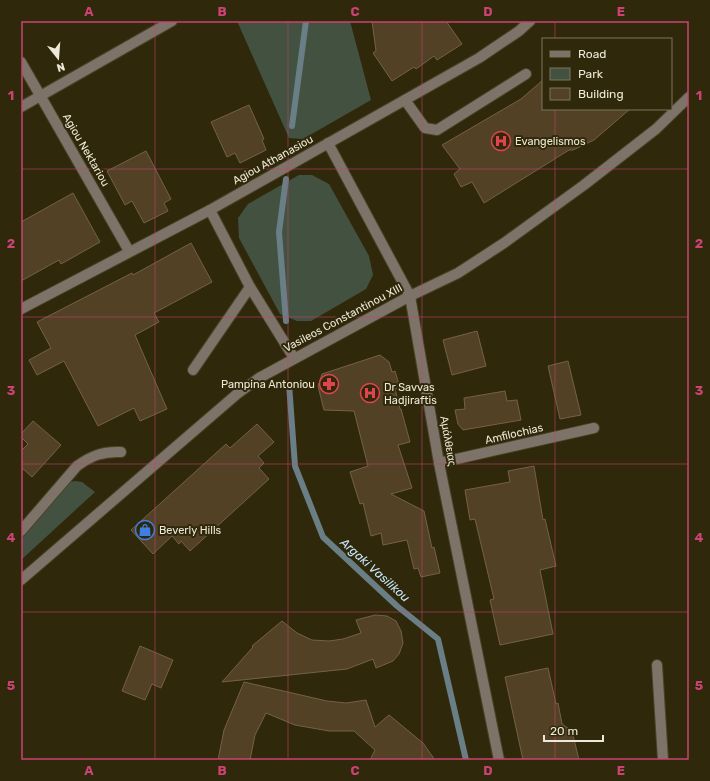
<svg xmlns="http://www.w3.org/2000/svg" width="710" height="781" font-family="Rubik,sans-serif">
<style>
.green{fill:#435240}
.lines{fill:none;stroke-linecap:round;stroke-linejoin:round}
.stream{stroke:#697e85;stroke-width:6}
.building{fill:#534126;stroke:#746147}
.minor-casing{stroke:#4a4327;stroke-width:12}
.minor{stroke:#7e7368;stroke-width:10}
.grid{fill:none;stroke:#cb4274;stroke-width:1;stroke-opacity:0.55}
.labels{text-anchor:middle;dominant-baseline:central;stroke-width:4;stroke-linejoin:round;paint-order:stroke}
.poi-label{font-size:11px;fill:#ede9d8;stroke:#30280a;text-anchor:start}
.street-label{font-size:11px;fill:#ede9d8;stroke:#30280a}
.water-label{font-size:12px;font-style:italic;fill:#c6e9fe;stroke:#30280a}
.neatline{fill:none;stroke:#cb4274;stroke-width:1.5}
.grid-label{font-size:13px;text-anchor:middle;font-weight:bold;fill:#cb4274}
</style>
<rect width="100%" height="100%" fill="#30280a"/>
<g class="green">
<path d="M237 21H350L371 100 303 139 289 138Z"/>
<path d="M299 175H312L329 184 369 256 373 275 366 289 311 321H297L280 314 239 238 238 218 248 204Z"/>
<path d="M75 481 82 482 95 492 21 560V539L70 482Z"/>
</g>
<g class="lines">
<g class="stream">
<path d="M292 126 306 21"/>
<path d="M286 179 279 232 286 321"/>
<path d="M289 384 295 466 323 537 397 606 438 639 466 760"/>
</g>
</g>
<g class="building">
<path d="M372 21H446L462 44 437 60 434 56 416 69 414 67 392 81 373 53 376 51Z"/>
<path d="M543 80V109H630L594 140 573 150H569L484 203 472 182 461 187 454 174 460 169 442 145 521 99Z"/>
<path d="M249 105 264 139 262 140 266 150 240 163 235 153 227 157 211 122Z"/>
<path d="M146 151 171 199 164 203 168 211 144 223 132 201 125 205 107 171Z"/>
<path d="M73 193 100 242 61 264 59 260 21 281V222Z"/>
<path d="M191 243 212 282 154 313 159 322 135 335 167 409 140 421 134 408 98 426 64 361 37 375 29 360 51 348 37 322 132 273 133 275Z"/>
<path d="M477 331 486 366 452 375 443 340Z"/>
<path d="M380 355 389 362 392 372 395 371 400 388 395 389 400 409H401L410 442 398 445 412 488 391 494 424 511 432 548 434 547 440 573 421 577 418 568 414 569 407 540 383 545 381 533 371 536 363 503 360 504 350 472 368 466 354 411 324 410 318 386 322 374Z"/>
<path d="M568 361 581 415 560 419 548 366Z"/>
<path d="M505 391 507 401 517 400 521 420 463 430 458 424 455 410 465 409 464 398Z"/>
<path d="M33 421 61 445 32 477 21 467V451L28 444 21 437V434Z"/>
<path d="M257 424 274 442 258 456 264 463 259 468 269 479 190 551 181 541 179 544 172 536 153 554 131 530 226 444 230 448Z"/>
<path d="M534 466 543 520 545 519 556 566 540 570 553 634 500 645 490 600 494 599 475 519 470 520 465 490 510 482 508 471Z"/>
<path d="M375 615 387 616 396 621 401 631 403 643 399 654 393 661 376 668 373 659 347 669 222 682 253 647 252 646 282 621 297 633 312 640 329 641 343 639 361 633 356 620Z"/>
<path d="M140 646 173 660 161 688 152 684 145 700 122 691Z"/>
<path d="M548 668 556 704 558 703 562 724 572 731 579 760H523L505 677Z"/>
<path d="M244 682 327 701 346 703 366 700 375 727 389 715 423 743 435 760H370L375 750 354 731H329L295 725 266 713 255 735 250 760H218L224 730Z"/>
</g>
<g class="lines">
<defs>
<g id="minor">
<path d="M21 62 129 251"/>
<path d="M405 100 425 128 437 130 526 74"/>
<path d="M21 107 172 21"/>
<path d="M328 143 410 296 439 463 499 760"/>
<path d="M210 210 250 287 294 358"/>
<path d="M21 309 210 210 479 58 519 31 530 21"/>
<path d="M193 370 250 287"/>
<path d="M439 463 594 428"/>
<path d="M21 531 77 466C91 456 103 451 121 452"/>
<path d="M21 580 237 394 259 378 410 296 458 273 504 243 584 185 656 129 689 97"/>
<path d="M657 665 663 760"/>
</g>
</defs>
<use href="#minor" class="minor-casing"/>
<use href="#minor" class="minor"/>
</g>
<path class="grid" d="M155 21V760M288 21V760M422 21V760M555 21V39M555 109V760M21 169H689M21 317H689M21 464H689M21 612H689"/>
<defs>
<symbol id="hospital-ring" viewBox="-11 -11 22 22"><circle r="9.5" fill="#30280a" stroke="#e0444e" stroke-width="1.5"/><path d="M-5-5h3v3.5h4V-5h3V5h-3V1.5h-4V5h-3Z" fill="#e0444e"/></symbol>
<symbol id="pharmacy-ring" viewBox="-11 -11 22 22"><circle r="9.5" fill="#30280a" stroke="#e0444e" stroke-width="1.5"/><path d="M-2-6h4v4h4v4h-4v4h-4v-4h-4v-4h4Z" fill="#e0444e"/></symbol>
<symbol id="shop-ring" viewBox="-11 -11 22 22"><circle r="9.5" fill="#30280a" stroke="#3f7fe0" stroke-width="1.5"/><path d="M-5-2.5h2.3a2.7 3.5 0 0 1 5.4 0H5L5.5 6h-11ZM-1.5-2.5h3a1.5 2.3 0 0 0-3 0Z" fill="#3f7fe0"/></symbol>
</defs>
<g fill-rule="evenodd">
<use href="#hospital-ring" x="490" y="130" width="22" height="22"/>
<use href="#pharmacy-ring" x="318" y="373" width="22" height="22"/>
<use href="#hospital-ring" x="359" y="382" width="22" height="22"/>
<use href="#shop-ring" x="134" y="519" width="22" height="22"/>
</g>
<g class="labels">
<g class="poi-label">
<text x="515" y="141">Evangelismos</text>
<text x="315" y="384" text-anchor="end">Pampina Antoniou</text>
<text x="384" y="387">Dr Savvas<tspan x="384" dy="13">Hadjiraftis</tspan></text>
<text x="159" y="530">Beverly Hills</text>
</g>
<g class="street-label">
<text transform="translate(86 150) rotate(60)">Agiou Nektariou</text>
<text transform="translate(273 160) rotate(-29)">Agiou Athanasiou</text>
<text transform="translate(343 318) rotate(-28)">Vasileos Constantinou XIII</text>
<text transform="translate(514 434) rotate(-13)">Amfilochias</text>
<text transform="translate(448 441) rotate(80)">Αμάλθειας</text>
</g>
<g class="water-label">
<text transform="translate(375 570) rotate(42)">Argaki Vasilikou</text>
</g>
</g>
<rect width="710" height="781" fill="none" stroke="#30280a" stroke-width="44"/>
<rect x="542" y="38" width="130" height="72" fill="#30280a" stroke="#7c755c"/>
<rect x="550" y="51" width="20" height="6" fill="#7e7368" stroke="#7c755c"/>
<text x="578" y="58" font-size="12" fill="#ede9d8">Road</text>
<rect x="550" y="68" width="20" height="12" fill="#435240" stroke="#7c755c"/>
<text x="578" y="78" font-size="12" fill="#ede9d8">Park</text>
<rect x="550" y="88" width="20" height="12" fill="#534126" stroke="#7c755c"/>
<text x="578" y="98" font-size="12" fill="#ede9d8">Building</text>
<g transform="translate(58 58) rotate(163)" stroke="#30280a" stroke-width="3" paint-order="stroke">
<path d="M0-3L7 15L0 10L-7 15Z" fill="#ede9d8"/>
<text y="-6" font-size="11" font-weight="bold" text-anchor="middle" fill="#ede9d8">N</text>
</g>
<path d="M544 735v6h59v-6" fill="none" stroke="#ede9d8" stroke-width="2"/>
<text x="550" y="735" font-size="12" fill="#ede9d8" stroke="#30280a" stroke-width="3" paint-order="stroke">20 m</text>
<rect x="22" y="22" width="666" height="737" class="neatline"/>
<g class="grid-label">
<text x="89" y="16">A</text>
<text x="222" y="16">B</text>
<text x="355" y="16">C</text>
<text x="488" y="16">D</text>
<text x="621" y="16">E</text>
<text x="11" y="100">1</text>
<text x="699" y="100">1</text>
<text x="11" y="248">2</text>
<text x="699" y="248">2</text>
<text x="11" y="395">3</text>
<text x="699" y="395">3</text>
<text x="11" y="542">4</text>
<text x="699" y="542">4</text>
<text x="11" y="690">5</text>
<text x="699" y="690">5</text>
<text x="89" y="775">A</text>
<text x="222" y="775">B</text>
<text x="355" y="775">C</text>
<text x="488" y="775">D</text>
<text x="621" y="775">E</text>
</g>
</svg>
